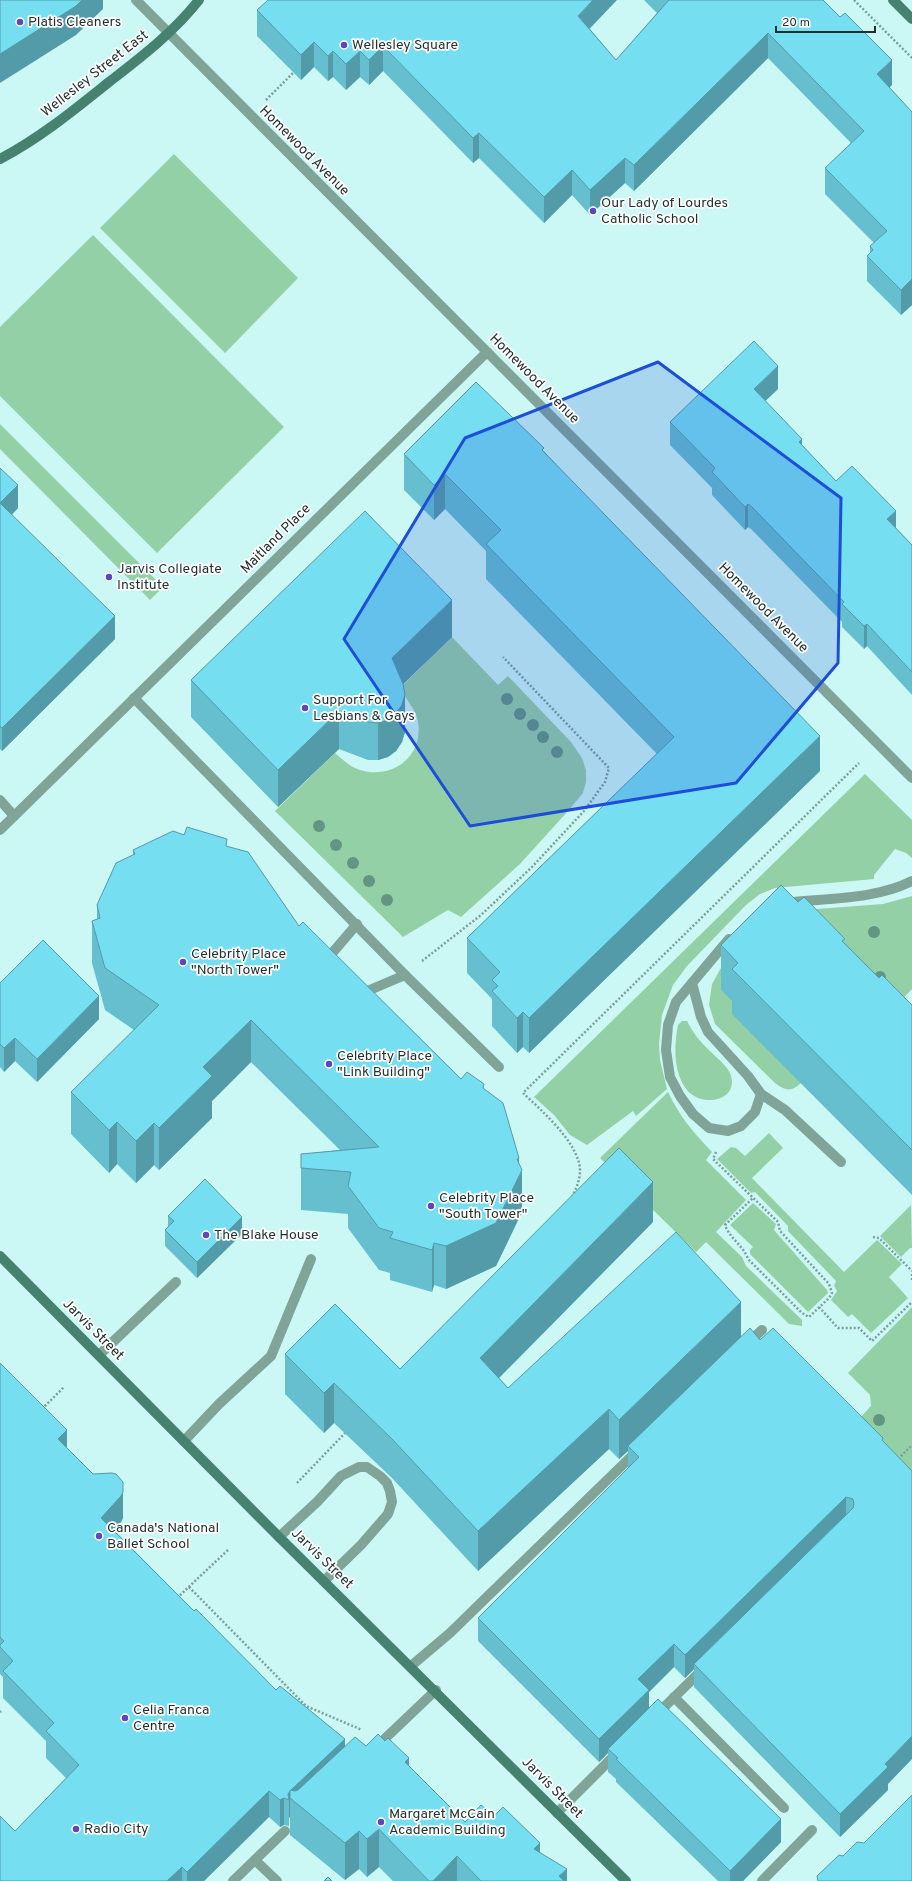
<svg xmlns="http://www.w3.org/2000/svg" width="912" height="1881" font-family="Overpass,sans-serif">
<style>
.green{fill:#94d0a5}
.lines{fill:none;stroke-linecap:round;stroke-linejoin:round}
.path{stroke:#7e9e9c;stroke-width:2.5;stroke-dasharray:2 2;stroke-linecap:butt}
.lane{stroke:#80a598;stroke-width:10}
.street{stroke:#80a598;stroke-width:10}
.secondary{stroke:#478270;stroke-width:10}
.tree{fill:#639583}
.wall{fill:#65bfcf}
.shaded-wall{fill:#539ba9}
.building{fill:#76def1;stroke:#539ba9}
.marked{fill:#1d4ed8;fill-opacity:0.2;stroke:#1d4ed8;stroke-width:3;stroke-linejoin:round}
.poi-dot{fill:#5f45be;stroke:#fff;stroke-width:1.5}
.labels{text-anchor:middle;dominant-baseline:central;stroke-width:3.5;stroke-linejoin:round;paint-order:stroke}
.poi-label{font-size:14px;fill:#1e2f2e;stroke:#fff;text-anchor:start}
.street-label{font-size:14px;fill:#1e2f2e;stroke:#fff}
</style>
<rect width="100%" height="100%" fill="#cbf8f5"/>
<g class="green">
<path d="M174 154 298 278 225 353 100 228Z"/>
<path d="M93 235 284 427 157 553 0 396V327Z"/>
<path d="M0 424 163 587 150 600 0 449Z"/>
<path d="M452 637 498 685 508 676 571 742 582 758 586 770V782L583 793 568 811 520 864 461 917 448 910 403 937 275 811 335 753C342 759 350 767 360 770 393 780 424 756 418 721 416 709 405 699 400 688Z"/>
<path d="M865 774 912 820V858L906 853 895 849 874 875V879L775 888 760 894 746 905 687 966 673 985 662 1015 659 1044 660 1060 667 1089 636 1116 633 1111 587 1145 570 1135 554 1115 534 1097Z"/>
<path d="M912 896V989L882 1020 804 910 883 904Z"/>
<path d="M722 966 738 1008 801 1083C792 1092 785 1091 775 1083L715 1024 709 1005 712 984Z"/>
<path d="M682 1021H687C693 1033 701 1043 711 1052 717 1058 726 1065 730 1073 741 1100 703 1109 687 1090 673 1072 674 1046 678 1025Z"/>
<path d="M668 1092C680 1117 693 1132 712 1152L706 1160 746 1200 716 1232 742 1257 746 1266 802 1320V1326L789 1324 706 1242 696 1252 600 1158Z"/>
<path d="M769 1133 783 1148 752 1178 844 1272 877 1240 902 1264 889 1277 908 1298 871 1333 852 1314 848 1317 831 1300 837 1291 834 1286 836 1281 788 1231V1226L755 1192 751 1193 717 1159 731 1147 736 1148 745 1156Z"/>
<path d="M753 1203 776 1224 774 1230 827 1290 828 1293 808 1312 750 1254V1250L753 1247 730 1225Z"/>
<path d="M911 1205 912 1248H910L901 1257 880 1236Z"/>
<path d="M912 1307V1477L859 1419 871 1406 870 1395 848 1373Z"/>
</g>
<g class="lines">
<g class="path">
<path d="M854 0 912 58"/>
<path d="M266 100 293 73"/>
<path d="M422 961 481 915 532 867 584 811 605 782 609 768 503 657"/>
<path d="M716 1152 713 1159 778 1222 780 1231 829 1284 832 1293 829 1298 809 1317 802 1313 748 1259C743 1245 730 1239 725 1225L753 1198"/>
<path d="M572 1197C576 1189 580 1180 580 1171 580 1144 542 1111 523 1093L859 763"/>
<path d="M873 1237 879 1238 912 1271"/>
<path d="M912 1274V1280"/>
<path d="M819 1307 838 1328H859L872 1341 912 1302"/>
<path d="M42 1409 64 1387"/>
<path d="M898 1459 912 1445"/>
<path d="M297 1483 347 1431"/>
<path d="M189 1587 306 1706 362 1730"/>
<path d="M177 1598 229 1549"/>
<path d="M0 1712 1 1711"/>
</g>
<g class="lane">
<path d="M134 698 405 975 499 1067"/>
<path d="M0 800 14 816"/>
<path d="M785 903C826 898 875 900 912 881"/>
<path d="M729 939 676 1002 668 1025 666 1050 670 1077 680 1096 693 1114 709 1128 728 1131 741 1126 755 1112 761 1094"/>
<path d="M692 983 701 1017 708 1032 748 1076 761 1094 785 1110 841 1162"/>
<path d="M747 1344 762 1330"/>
<path d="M99 1355 176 1282"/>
<path d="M184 1441 219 1404 271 1356 311 1259"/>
<path d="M279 1537 317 1502 341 1476 359 1467H367L380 1476 387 1483 390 1491 392 1502 388 1514 361 1545 324 1581"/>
<path d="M411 1666 450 1633 638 1450"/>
<path d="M674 1697 784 1808"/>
<path d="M655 1716 702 1670"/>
<path d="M374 1749 436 1690"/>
<path d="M557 1813 618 1752"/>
<path d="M255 1860 277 1881"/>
<path d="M233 1881 285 1831"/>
<path d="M762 1881 812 1830"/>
</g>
<g class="street">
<path d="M136 0 912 778"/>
<path d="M0 830 487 352"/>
<path d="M329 964 328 958 357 924"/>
<path d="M358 995 405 975"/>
</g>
<g class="secondary">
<path d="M893 0 912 19"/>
<path d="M0 159C40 138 74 110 109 82 141 57 174 32 199 0"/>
<path d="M0 1256 279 1537 626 1881"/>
</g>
</g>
<g class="tree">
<circle cx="507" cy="699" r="6"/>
<circle cx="520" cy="714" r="6"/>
<circle cx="533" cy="725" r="6"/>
<circle cx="543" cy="737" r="6"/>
<circle cx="557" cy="752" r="6"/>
<circle cx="319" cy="826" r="6"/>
<circle cx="336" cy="845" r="6"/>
<circle cx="353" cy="863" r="6"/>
<circle cx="369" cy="881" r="6"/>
<circle cx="387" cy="900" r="6"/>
<circle cx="874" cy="932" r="6"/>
<circle cx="880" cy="977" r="6"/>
<circle cx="879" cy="1420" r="6"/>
</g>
<g class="wall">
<path d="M644 0H823L892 85 889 87 912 112V305L901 315 867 281V256L870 253V246L874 243 825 194V168L851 143 768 58 634 191 625 183 590 215 572 195 544 223 479 158 473 163 383 71 369 85 360 77 346 90 333 77 328 81 314 67 301 80 257 36V10L590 29 616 60 657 13Z"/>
<path d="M778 389 765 401 802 445 836 481 896 528 912 545V695L867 646 864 649 842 627V622L751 529 748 527 745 530 712 495V488L670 445V422Z"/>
<path d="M544 451 820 771 529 1053 523 1047 517 1053 492 1026V999L467 973V938L657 754 486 579V551L445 509 434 520 404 490V454Z"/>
<path d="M0 468 18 508 12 515 115 639 2 751 0 749Z"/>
<path d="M452 637 403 684 405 732 402 742 396 751 388 757 378 760H368L339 749 278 807 191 717V680Z"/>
<path d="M184 835 227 847 299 926 461 1079 484 1089 519 1163 522 1212 496 1266 446 1289 434 1285 432 1292 390 1280V1273L379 1270 348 1228V1214L301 1210V1154L340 1150 251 1062 212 1101V1118L159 1170 154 1165 136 1183 117 1164 109 1173 71 1134V1092L134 1030 105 1010 92 963V921L97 919V905L133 855V850Z"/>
<path d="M798 902 845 943 879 978 912 1005V1195L732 1014V1001L721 990V945Z"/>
<path d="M0 983 99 1019 37 1082 15 1061 4 1072 0 1067Z"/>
<path d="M168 1216 242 1234 197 1278 165 1246V1230L168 1227Z"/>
<path d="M653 1222 499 1378 508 1388 741 1337 760 1340 883 1442 888 1790 840 1837 694 1687V1669L685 1678 674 1667 649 1692V1708L781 1842 743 1881H718L616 1782V1779L608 1772V1753L599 1762 478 1641V1618L628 1468V1451L619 1459 609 1449 478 1571 392 1478 334 1423 324 1433 285 1394V1354L400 1369Z"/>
<path d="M0 1363 67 1449 123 1508V1518L121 1522 114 1530 194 1611 276 1690 345 1746H366L409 1766 465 1822 494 1816 540 1852 567 1881H393L379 1867 367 1877 359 1869 345 1880 290 1835V1817L289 1818V1826L284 1825 280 1827 269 1817 204 1881H0L15 1831 66 1778 46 1758V1741L3 1698V1677L0 1674Z"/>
</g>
<g class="shaded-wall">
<path d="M82 0H103V9L76 35 0 83V54Z"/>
<path d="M593 0H617L578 41V16Z"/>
<path d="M768 33V58L634 191V165Z"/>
<path d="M314 42V67L301 80V55Z"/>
<path d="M383 46V71L369 85V60Z"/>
<path d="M333 51V77L328 81V56Z"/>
<path d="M360 51V77L346 90V64Z"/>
<path d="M892 60V85L877 100V74Z"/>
<path d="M479 133V158L473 163V138Z"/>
<path d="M625 158V183L590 215V190Z"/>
<path d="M572 170V195L544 223V197Z"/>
<path d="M912 279V305L901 315V290Z"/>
<path d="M778 366V389L754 412V389Z"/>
<path d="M802 439V462L799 442Z"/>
<path d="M445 474V509L434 520V485Z"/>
<path d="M18 485V508L0 526V503Z"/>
<path d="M748 504V527L745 530V507Z"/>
<path d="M896 511V534L887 519Z"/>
<path d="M452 600V637L392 695V658Z"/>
<path d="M115 616V639L2 751V728Z"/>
<path d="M867 624V646L864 649V626Z"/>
<path d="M405 694V732L402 742 396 751 388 757 378 760V723Z"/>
<path d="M339 711V749L278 807V770Z"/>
<path d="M820 736V771L529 1053V1018Z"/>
<path d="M99 996V1019L37 1082V1059Z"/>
<path d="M523 1012V1047L517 1053V1018Z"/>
<path d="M251 1020V1062L212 1101V1118L159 1170V1128L203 1067Z"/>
<path d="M15 1038V1061L4 1072V1048Z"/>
<path d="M117 1122V1164L109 1173V1130Z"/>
<path d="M154 1123V1165L136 1183V1141Z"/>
<path d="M519 1158V1177L522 1170V1212L496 1266 446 1289V1246L517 1159Z"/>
<path d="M653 1182V1222L480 1397V1358Z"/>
<path d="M242 1217V1234L197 1278V1262Z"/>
<path d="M434 1243V1285L432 1292V1250Z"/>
<path d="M741 1302V1342L628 1446V1451L619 1459V1420Z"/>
<path d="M334 1383V1423L324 1433V1393Z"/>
<path d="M609 1409V1449L478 1571V1531Z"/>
<path d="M67 1430V1457L58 1439Z"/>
<path d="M123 1482V1518L121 1522 101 1544V1518Z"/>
<path d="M846 1497V1520L694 1664V1669L685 1678V1655Z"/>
<path d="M674 1644V1667L649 1692V1713L608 1749V1753L599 1762V1739L638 1679Z"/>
<path d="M912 1736V1759L888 1784V1790L840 1837V1814L885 1764Z"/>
<path d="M345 1739V1766L301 1807 290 1790Z"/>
<path d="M409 1758V1795L405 1762Z"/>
<path d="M290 1790V1817L289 1818V1800L288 1794Z"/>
<path d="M269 1791V1817L204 1881H187V1872Z"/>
<path d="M284 1798V1825L280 1827V1800Z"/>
<path d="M781 1819V1842L743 1881H730V1871Z"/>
<path d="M379 1829V1867L367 1877V1839Z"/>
<path d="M359 1831V1869L345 1880V1843Z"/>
<path d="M540 1843V1881L534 1849Z"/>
<path d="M457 1856V1881H433Z"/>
<path d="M182 1867V1881H167Z"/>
<path d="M567 1869V1881H559V1876Z"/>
</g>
<g class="building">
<path d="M0 0H82L76 6 0 54Z"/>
<path d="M268 0H593L578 16 616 60 669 0H823L840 17 845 13 892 60 877 74 912 112V279L901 290 867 256 873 250 870 246 887 231 825 168 864 131 768 33 634 165 625 158 590 190 572 170 544 197 479 133 473 138 383 46 369 60 360 51 346 64 333 51 328 56 314 42 301 55 257 10Z"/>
<path d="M754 341 778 366 754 389 802 439 799 442 836 481 852 466 896 511 887 519 912 545V672L867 624 864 626 842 604 844 602 751 506 748 504 745 507 712 472 715 468 670 422Z"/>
<path d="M476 382 544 448 542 450 820 736 529 1018 523 1012 517 1018 492 991 498 986 492 980 500 972 467 938 674 737 486 544 501 530 445 474 434 485 404 454Z"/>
<path d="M0 468 18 485 0 503 115 616 2 728 0 726Z"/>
<path d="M365 511 452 600 392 658 403 684 405 694 402 705 396 713 388 720 378 723 368 722 339 711 278 770 191 680Z"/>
<path d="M187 827 227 839 226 846 248 852 299 926 303 922 461 1079 467 1072 484 1084 483 1088 503 1103 519 1158 517 1159 522 1170 496 1223 446 1246 434 1243 432 1250 390 1238 393 1232 379 1228 348 1186 351 1172 301 1168V1154L379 1147 251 1020 203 1067 212 1076 159 1128 154 1123 136 1141 117 1122 109 1130 71 1092 159 1005 105 968 92 921 100 918 97 905 116 863 135 854 133 850 173 831 184 835Z"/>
<path d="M781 885 798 902 804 897 845 939 842 941 879 978 882 975 912 1005V1150L732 969 738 963 721 945Z"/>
<path d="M43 940 99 996 37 1059 15 1038 4 1048 0 1044V983Z"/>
<path d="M619 1148 653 1182 480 1358 508 1388 676 1232 741 1302 619 1420 609 1409 478 1531 392 1439 334 1383 324 1393 285 1354 335 1304 400 1369Z"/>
<path d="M205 1179 242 1217 197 1262 165 1230 174 1221 168 1216Z"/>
<path d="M750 1328 760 1340 773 1328 883 1438 882 1440 912 1471V1736L885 1764 888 1767 840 1814 694 1664 853 1508 854 1504 853 1499 846 1497 685 1655 674 1644 638 1679 649 1690 599 1739 478 1618 639 1457 628 1446Z"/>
<path d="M0 1363 67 1430 58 1439 93 1474 112 1473 116 1474 123 1482V1492L121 1496 101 1518 194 1611 196 1609 276 1690 280 1686 345 1739 290 1791 288 1794 289 1800 284 1798 280 1800 269 1791 187 1872 182 1867 167 1881H0V1816L15 1831 79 1765 46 1731 54 1723 3 1671 13 1661 0 1647V1645L4 1641 0 1637Z"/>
<path d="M658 1699 781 1819 730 1871 616 1759 618 1758 608 1749Z"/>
<path d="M378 1734 385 1741 388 1738 409 1758 405 1762 465 1822 481 1805 494 1816 503 1807 540 1843 534 1849 567 1869 559 1876 564 1881H481L457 1856 433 1881H429L379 1829 367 1839 359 1831 345 1843 290 1798V1790L295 1791 298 1790 355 1737 366 1746Z"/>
<path d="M912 1795V1881H818L817 1876 839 1855 843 1856 857 1842 864 1843Z"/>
<path d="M328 1877 332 1881H324Z"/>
</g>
<path class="marked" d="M658 362 841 498 838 663 736 783 470 826 344 639 465 438Z"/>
<g class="poi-dot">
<circle cx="20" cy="22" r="4"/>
<circle cx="344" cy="45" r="4"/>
<circle cx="593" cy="211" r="4"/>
<circle cx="109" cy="577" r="4"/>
<circle cx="305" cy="708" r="4"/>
<circle cx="183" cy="962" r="4"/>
<circle cx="329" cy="1064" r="4"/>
<circle cx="431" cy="1206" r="4"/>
<circle cx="206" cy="1235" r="4"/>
<circle cx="99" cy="1536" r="4"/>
<circle cx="125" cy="1718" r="4"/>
<circle cx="381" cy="1822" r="4"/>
<circle cx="76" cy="1829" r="4"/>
</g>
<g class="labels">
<g class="poi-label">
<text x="28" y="22">Platis Cleaners</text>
<text x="352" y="45">Wellesley Square</text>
<text x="601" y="203">Our Lady of Lourdes<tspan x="601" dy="16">Catholic School</tspan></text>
<text x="117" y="569">Jarvis Collegiate<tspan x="117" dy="16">Institute</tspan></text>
<text x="313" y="700">Support For<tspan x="313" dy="16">Lesbians &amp; Gays</tspan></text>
<text x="191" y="954">Celebrity Place<tspan x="191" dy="16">"North Tower"</tspan></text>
<text x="337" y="1056">Celebrity Place<tspan x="337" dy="16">"Link Building"</tspan></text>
<text x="439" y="1198">Celebrity Place<tspan x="439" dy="16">"South Tower"</tspan></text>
<text x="214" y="1235">The Blake House</text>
<text x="107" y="1528">Canada's National<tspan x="107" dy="16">Ballet School</tspan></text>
<text x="133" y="1710">Celia Franca<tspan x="133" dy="16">Centre</tspan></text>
<text x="389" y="1814">Margaret McCain<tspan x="389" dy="16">Academic Building</tspan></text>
<text x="84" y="1829">Radio City</text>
</g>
<g class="street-label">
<text transform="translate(95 74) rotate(-38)">Wellesley Street East</text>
<text transform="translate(304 151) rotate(45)">Homewood Avenue</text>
<text transform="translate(534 379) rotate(45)">Homewood Avenue</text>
<text transform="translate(276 539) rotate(-45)">Maitland Place</text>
<text transform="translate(763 608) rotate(45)">Homewood Avenue</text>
<text transform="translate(93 1330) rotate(45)">Jarvis Street</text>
<text transform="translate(322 1559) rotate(44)">Jarvis Street</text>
<text transform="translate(552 1788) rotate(45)">Jarvis Street</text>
</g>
</g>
<path d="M776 26v6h99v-6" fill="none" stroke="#1e2f2e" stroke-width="2"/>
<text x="782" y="26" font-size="12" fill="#1e2f2e" stroke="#ffffff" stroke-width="3" paint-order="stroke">20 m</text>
</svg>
